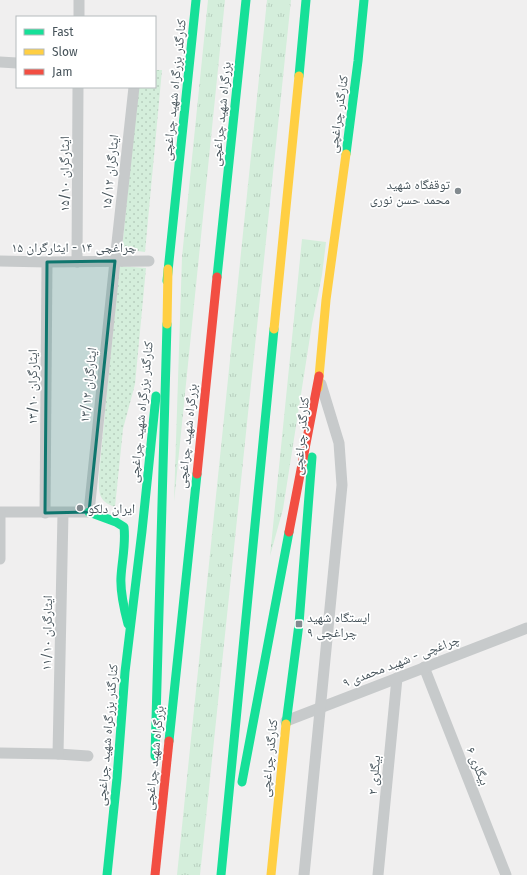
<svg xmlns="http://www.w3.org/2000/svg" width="527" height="875" font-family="'Fira Sans','Noto Naskh Arabic',sans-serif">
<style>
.grass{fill:url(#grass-tufts)}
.park{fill:url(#park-dots)}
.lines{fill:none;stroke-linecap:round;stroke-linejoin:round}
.street{stroke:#c7cacb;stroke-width:11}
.fast{stroke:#16e098;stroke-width:9}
.slow{stroke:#ffcf43;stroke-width:9}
.jam{stroke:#f24e42;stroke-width:9}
.marked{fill:#0f766e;fill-opacity:0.2;stroke:#0f766e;stroke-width:3;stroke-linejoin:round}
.poi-dot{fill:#828a8f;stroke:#fff;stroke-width:1.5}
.labels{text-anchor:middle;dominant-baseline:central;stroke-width:3.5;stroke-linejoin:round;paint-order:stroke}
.street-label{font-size:13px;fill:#47545b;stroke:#fff}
.poi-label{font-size:13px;fill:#47545b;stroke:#fff;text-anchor:start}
</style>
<defs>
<pattern id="grass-tufts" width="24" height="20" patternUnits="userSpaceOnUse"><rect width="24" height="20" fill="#d4eedb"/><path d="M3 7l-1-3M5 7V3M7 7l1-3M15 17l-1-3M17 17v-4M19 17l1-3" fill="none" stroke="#b7cebe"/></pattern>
<pattern id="park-dots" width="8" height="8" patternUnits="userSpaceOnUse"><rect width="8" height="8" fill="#d4eedb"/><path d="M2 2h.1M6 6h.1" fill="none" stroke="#b7cebe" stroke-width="1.8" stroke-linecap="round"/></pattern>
</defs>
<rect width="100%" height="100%" fill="#f0efef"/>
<g class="grass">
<path d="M208 0H225L174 502 182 257Z"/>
<path d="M267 0H291L200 875H177Z"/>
<path d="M302 239 326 242 322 275 312 324 283 509 270 556Z"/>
</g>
<g class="park">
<path d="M155 70H162L145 252 122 249 138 87H155Z"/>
<path d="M119 266 146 268 135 384 123 429 115 507C97 501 99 491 99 475Z"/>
</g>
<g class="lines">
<g class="street">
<path d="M79 17V0"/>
<path d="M0 62 17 63"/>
<path d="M0 261 47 262 149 261"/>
<path d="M77 262 78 87"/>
<path d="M0 512H89L115 261 134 87"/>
<path d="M45 513 47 262"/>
<path d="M0 559V513"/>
<path d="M424 667 506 875"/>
<path d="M286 721 527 628"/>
<path d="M0 753 58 754 88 756"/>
<path d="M58 754 63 513"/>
<path d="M304 875 342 485 339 443 321 384"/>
<path d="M378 875 397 678"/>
</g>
<g class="fast">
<path d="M299 76 306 0"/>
<path d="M346 154 358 61 364 0"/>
<path d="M217 277 246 0"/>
<path d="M167 281 196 0"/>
<path d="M89 512 116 522 124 527C126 544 122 560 121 577 120 593 124 609 128 624"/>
<path d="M286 724 299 624 312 457"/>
<path d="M169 741 197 474"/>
<path d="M155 756 167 324"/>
<path d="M242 782 289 532"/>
<path d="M107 875 117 778 125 672 142 531 156 396"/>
<path d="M221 875 274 329"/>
</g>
<g class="slow">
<path d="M167 324 168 269"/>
<path d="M274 329 299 76"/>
<path d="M318 388 326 300 346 154"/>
<path d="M271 875 286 724"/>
</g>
<g class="jam">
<path d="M197 474 217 277"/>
<path d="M289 532 319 376"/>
<path d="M155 875 169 741"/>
</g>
</g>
<path class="marked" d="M115 261 89 512 45 513 47 262Z"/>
<g class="poi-dot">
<circle cx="458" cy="191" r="4"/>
<circle cx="80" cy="508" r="4"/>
<rect x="295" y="620" width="8" height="8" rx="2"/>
</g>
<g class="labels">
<g class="street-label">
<text transform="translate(174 90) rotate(-84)">کنارگذر بزرگراه شهید چراغچی</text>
<text transform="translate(221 114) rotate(-84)">بزرگراه شهید چراغچی</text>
<text transform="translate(338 114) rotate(-82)">کنارگذر چراغچی</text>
<text transform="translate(110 172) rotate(-84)">ایثارگران ۱۵/۱۲</text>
<text transform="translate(64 174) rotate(-90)">ایثارگران ۱۵/۱۰</text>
<text x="74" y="247">چراغچی ۱۴ - ایثارگران ۱۵</text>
<text transform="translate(88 385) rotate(-84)">ایثارگران ۱۳/۱۲</text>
<text transform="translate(32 387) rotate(-90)">ایثارگران ۱۳/۱۰</text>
<text transform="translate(141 412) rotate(-84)">کنارگذر بزرگراه شهید چراغچی</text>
<text transform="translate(187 436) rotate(-84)">بزرگراه شهید چراغچی</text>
<text transform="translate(301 436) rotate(-85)">کنارگذر چراغچی</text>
<text transform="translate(47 633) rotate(-89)">ایثارگران ۱۱/۱۰</text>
<text transform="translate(401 661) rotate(-21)">۹ چراغچی - شهید محمدی</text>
<text transform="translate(107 735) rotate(-85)">کنارگذر بزرگراه شهید چراغچی</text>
<text transform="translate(154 758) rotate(-84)">بزرگراه شهید چراغچی</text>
<text transform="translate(269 758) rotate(-84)">کنارگذر چراغچی</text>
<text transform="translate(478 766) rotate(68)">بیگلری ۶</text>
<text transform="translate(374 775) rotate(-85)">بیگلری ۲</text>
</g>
<g class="poi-label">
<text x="450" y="184" text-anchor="end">توقفگاه شهید<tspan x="450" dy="15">محمد حسن نوری</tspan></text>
<text x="88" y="508">ایران دلکو</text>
<text x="307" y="617">ایستگاه شهید<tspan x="307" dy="15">چراغچی ۹</tspan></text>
</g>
</g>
<rect x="16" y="16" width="140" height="72" fill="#ffffff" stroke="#b5bbbd"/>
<rect x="24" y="29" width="20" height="6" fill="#16e098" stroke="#b5bbbd"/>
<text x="52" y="36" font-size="12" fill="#47545b">Fast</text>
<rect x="24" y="49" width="20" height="6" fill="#ffcf43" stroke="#b5bbbd"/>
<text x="52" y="56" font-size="12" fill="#47545b">Slow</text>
<rect x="24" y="69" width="20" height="6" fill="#f24e42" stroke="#b5bbbd"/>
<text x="52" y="76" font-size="12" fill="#47545b">Jam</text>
</svg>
